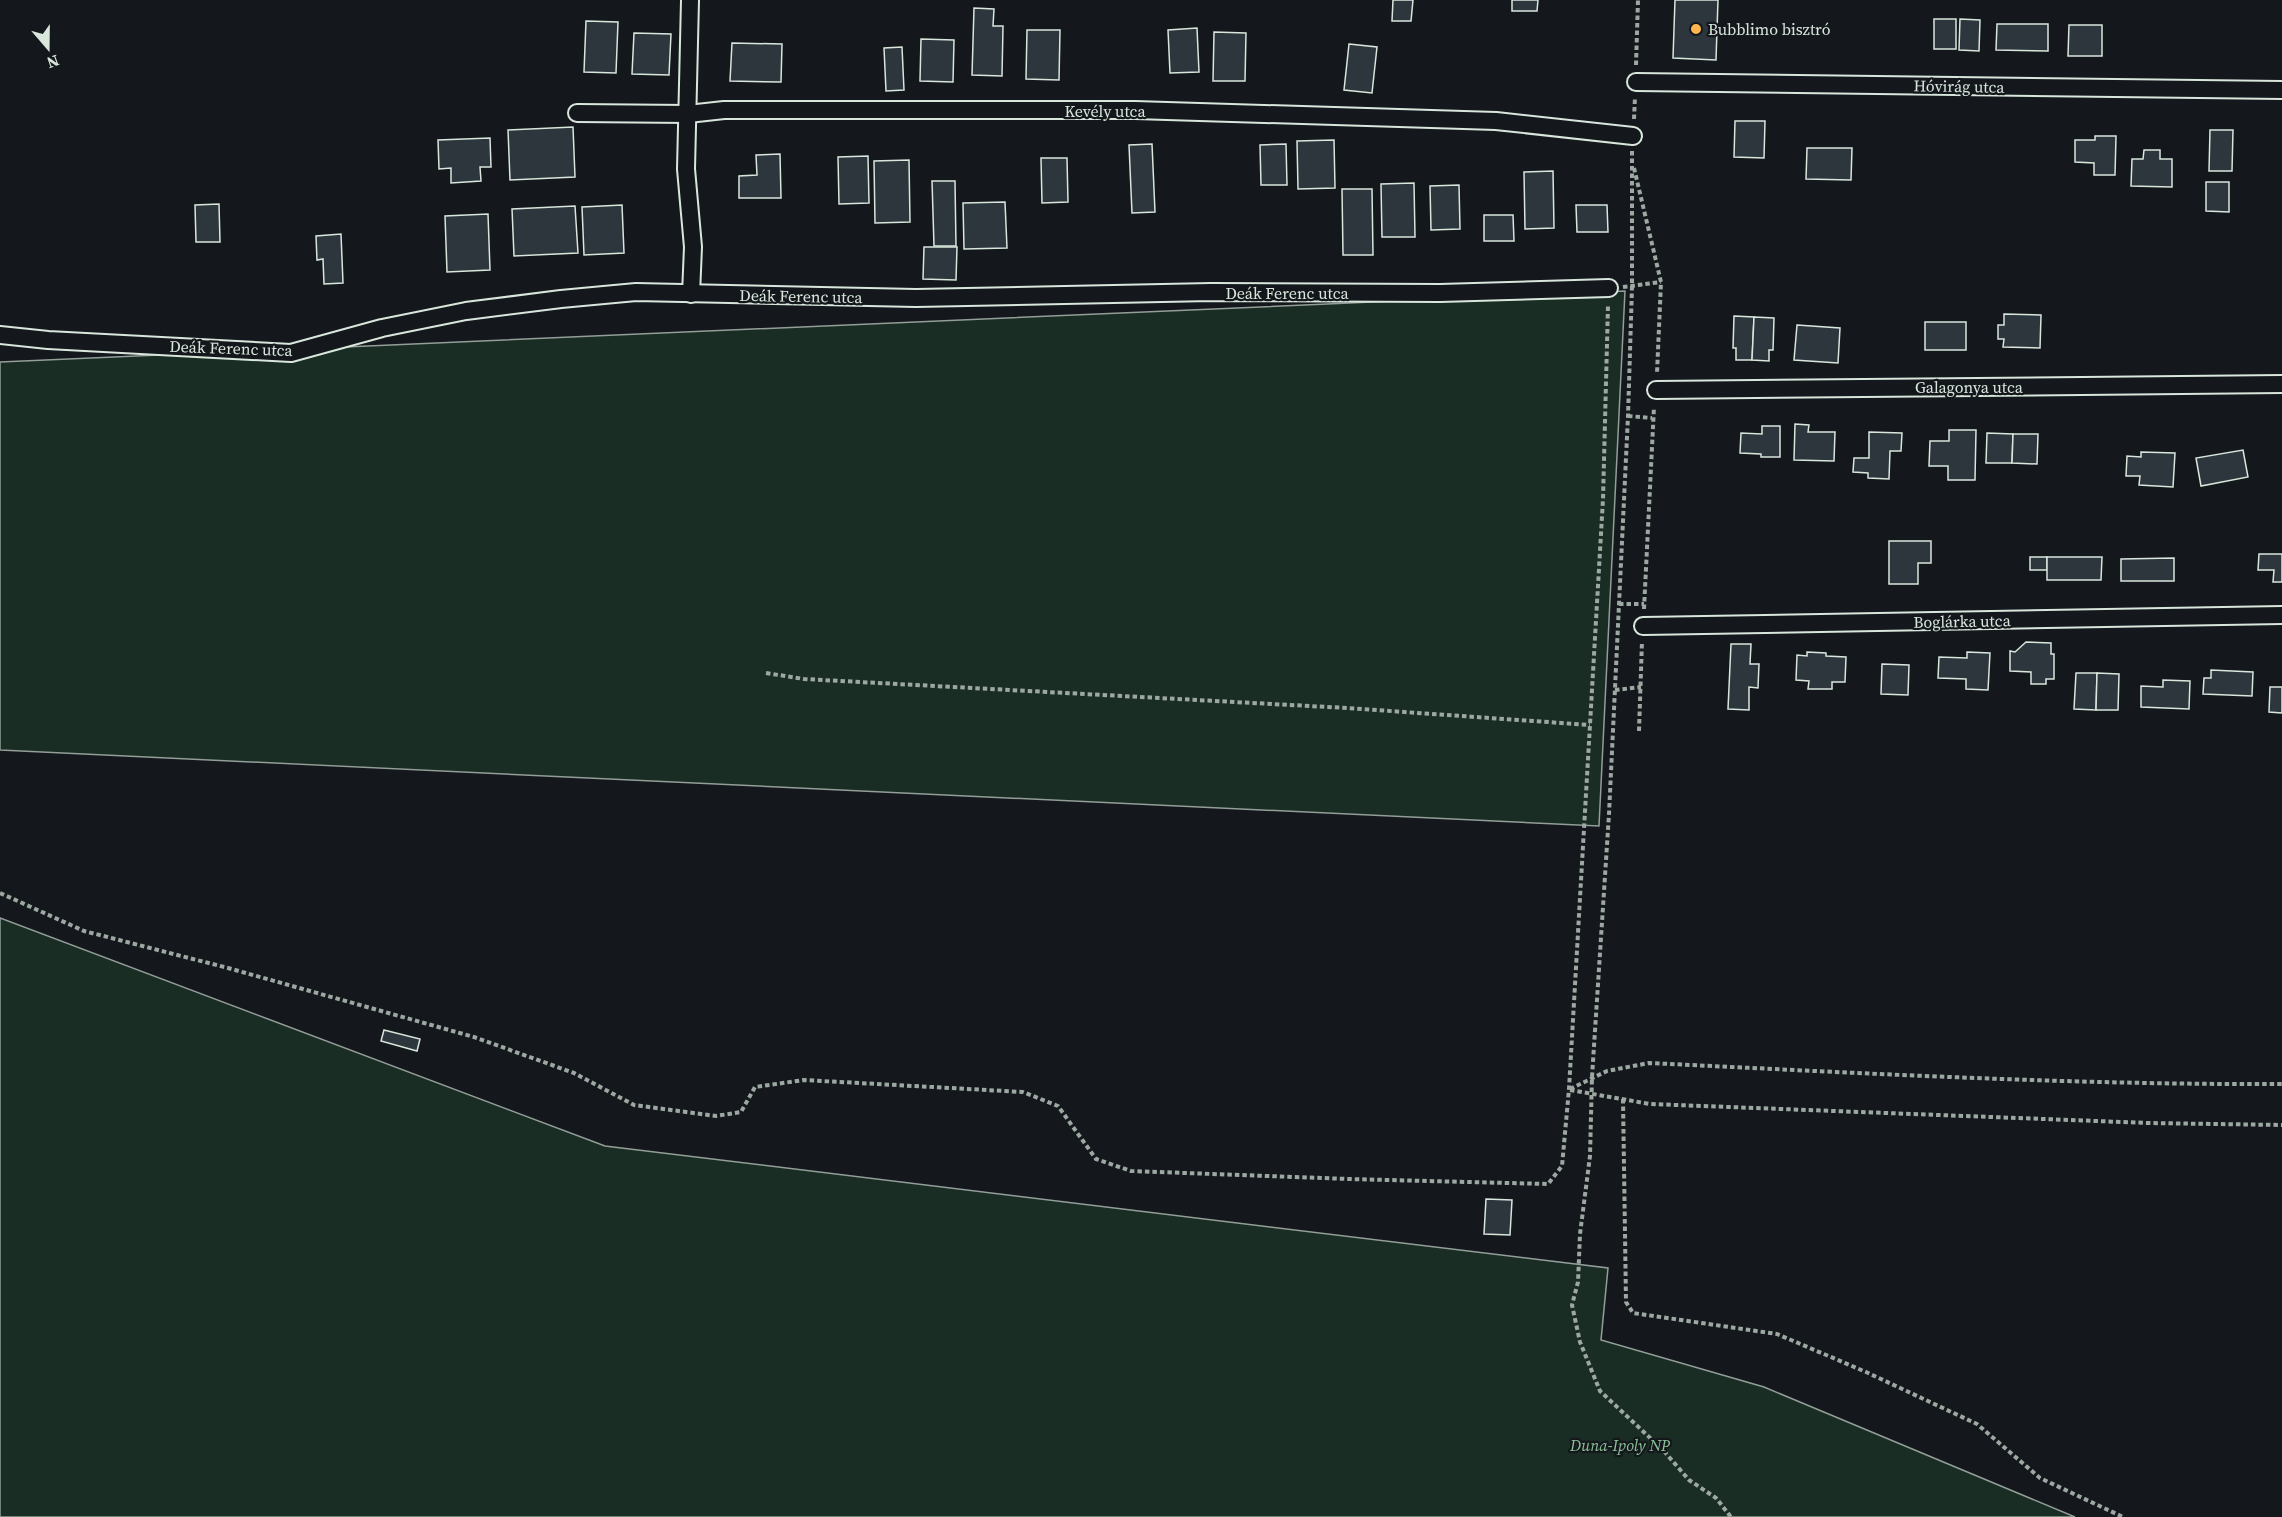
<svg xmlns="http://www.w3.org/2000/svg" width="2282" height="1517" font-family="'Source Serif 4',serif">
<style>
.green{fill:#1a2d24;stroke:#939e99;stroke-width:1.5}
.building{fill:#2c363c;stroke:#d8e6dc;stroke-width:1.5}
.lines{fill:none;stroke-linecap:round;stroke-linejoin:round}
.minor-casing{stroke:#d8e6dc;stroke-width:20}
.path{stroke:#9da8a2;stroke-width:4;stroke-dasharray:4.5 3;stroke-linecap:butt}
.minor{stroke:#14181c;stroke-width:16}
.poi-dot{fill:#ffb74d;stroke:#14181c;stroke-width:2}
.labels{text-anchor:middle;dominant-baseline:central;stroke-width:4.5;stroke-linejoin:round;paint-order:stroke}
.poi-label{font-size:16px;fill:#d8e6dc;stroke:#14181c;text-anchor:start}
.street-label{font-size:16px;fill:#d8e6dc;stroke:#14181c}
.park-label{font-size:16px;font-style:italic;fill:#8ac095;stroke:#14181c}
</style>
<rect width="100%" height="100%" fill="#14181c"/>
<g class="green">
<path d="M1625 291 1599 826 0 750V362Z"/>
<path d="M0 918 605 1146 1608 1268 1601 1340 1764 1387 2075 1517H0Z"/>
</g>
<g class="building">
<path d="M1393 0H1413L1411 21H1392Z"/>
<path d="M1512 0H1538L1537 11H1512Z"/>
<path d="M1675 0H1718L1716 60 1673 58Z"/>
<path d="M974 8 994 9 993 26H1003L1002 76 972 75Z"/>
<rect x="1934" y="19" width="22" height="30"/>
<path d="M1960 19 1980 20 1979 51 1959 50Z"/>
<path d="M586 21 618 22 616 73 584 72Z"/>
<path d="M1997 24H2048V51L1996 50Z"/>
<path d="M2069 25H2102V56H2068Z"/>
<path d="M1197 28 1199 72 1170 73 1168 30Z"/>
<path d="M1027 30H1060L1059 80 1026 79Z"/>
<path d="M1214 32 1246 33 1245 81H1213Z"/>
<path d="M634 33 671 34 669 75 632 74Z"/>
<path d="M921 39 954 40 953 82 920 81Z"/>
<path d="M732 43 782 44 781 82 730 81Z"/>
<path d="M1349 44 1377 47 1372 93 1344 90Z"/>
<path d="M902 47 904 90 886 91 884 48Z"/>
<path d="M1735 121H1765L1764 158 1734 157Z"/>
<path d="M573 127 575 177 510 180 508 130Z"/>
<path d="M2210 130H2233L2232 171H2209Z"/>
<path d="M2095 136H2116L2115 175H2094V163L2075 162V140H2095Z"/>
<path d="M490 138 491 167H480L481 181 451 183V168L439 169 438 140Z"/>
<path d="M1334 140 1335 188 1298 189 1297 141Z"/>
<path d="M1152 144 1155 212 1132 213 1129 145Z"/>
<path d="M1286 144 1287 185H1261L1260 145Z"/>
<path d="M1807 148H1852L1851 180 1806 179Z"/>
<path d="M2144 150H2160V159H2172V187L2131 186 2132 159H2143Z"/>
<path d="M780 154 781 198H739V176L757 175 756 155Z"/>
<path d="M868 156 869 203 839 204 838 157Z"/>
<path d="M1041 158H1067L1068 202 1042 203Z"/>
<path d="M909 160 910 222 875 223 874 161Z"/>
<path d="M1553 171 1554 228 1525 229 1524 172Z"/>
<path d="M932 181H955L956 246H934Z"/>
<path d="M2206 182H2229V212L2206 211Z"/>
<path d="M1414 183 1415 237H1382L1381 184Z"/>
<path d="M1459 185 1460 229 1431 230 1430 186Z"/>
<path d="M1342 189H1372L1373 255H1343Z"/>
<path d="M1005 202 1007 248 964 249 963 203Z"/>
<path d="M219 204 220 242H196L195 205Z"/>
<path d="M622 205 624 253 584 255 582 207Z"/>
<path d="M1576 205H1607L1608 232H1577Z"/>
<path d="M575 206 578 253 514 256 512 209Z"/>
<path d="M488 214 490 270 447 272 445 216Z"/>
<path d="M1484 215H1513L1514 241H1484Z"/>
<path d="M341 234 343 283 324 284 323 259 317 260 316 236Z"/>
<path d="M924 247H957L956 280 923 279Z"/>
<path d="M2004 314 2041 315 2040 348 2003 347 2004 339H1998V325H2004Z"/>
<path d="M1734 316 1754 317 1752 360H1736V348H1733Z"/>
<path d="M1754 317 1774 318 1773 350H1769V361L1752 360Z"/>
<rect x="1925" y="322" width="41" height="28"/>
<path d="M1797 325 1840 328 1838 363 1794 360Z"/>
<path d="M1795 424 1809 425 1808 432H1835L1834 461 1794 460Z"/>
<path d="M1762 426H1780V457H1761V454L1740 453 1741 433 1762 434Z"/>
<path d="M1949 430H1976L1975 480H1948V466H1929L1930 441H1949Z"/>
<path d="M1869 432 1902 433 1901 451H1890L1889 479 1868 478V473L1853 472 1854 458H1869Z"/>
<path d="M1987 433 2013 434 2012 463H1986Z"/>
<path d="M2013 434H2038L2037 464 2012 463Z"/>
<path d="M2243 450 2248 477 2201 486 2196 458Z"/>
<path d="M2141 452 2175 453 2173 487 2139 485 2140 476H2126L2127 456 2141 457Z"/>
<path d="M1889 541H1931V563H1918V584H1889Z"/>
<path d="M2259 554H2282V582H2273L2274 570H2258Z"/>
<rect x="2030" y="557" width="17" height="13"/>
<path d="M2047 557H2102L2101 580H2047Z"/>
<path d="M2174 558V581H2121V559Z"/>
<path d="M2026 642 2051 643V654H2054V679H2046V684H2031V672L2010 671V651L2015 652Z"/>
<path d="M1731 644H1751L1750 664H1759L1758 688 1749 687V710L1728 709Z"/>
<path d="M1807 652 1826 653V656L1846 657 1845 682H1832V689H1808L1809 681 1796 680 1797 655 1807 656Z"/>
<path d="M1967 652 1990 653 1988 690 1966 689V679L1938 678 1939 657 1967 658Z"/>
<path d="M1882 664 1909 665 1908 695 1881 694Z"/>
<path d="M2211 670 2253 672 2252 696 2203 694 2204 678H2211Z"/>
<path d="M2076 673H2097L2096 710 2074 709Z"/>
<path d="M2097 673 2119 674 2118 710H2096Z"/>
<path d="M2163 680 2190 681 2189 709 2141 707V686L2163 687Z"/>
<path d="M2270 687H2282V713L2269 712Z"/>
<path d="M384 1030 420 1039 417 1051 381 1041Z"/>
<path d="M1486 1199 1512 1200 1510 1235 1484 1234Z"/>
</g>
<g class="lines">
<defs>
<g id="minor">
<path d="M690 0 686 169 693 247 691 294"/>
<path d="M1636 82 2282 90"/>
<path d="M577 113 688 114 724 110H1135L1496 121 1633 136"/>
<path d="M0 335 48 340 291 353 382 328 466 311 561 299 636 292 916 298 1211 292 1440 293 1609 288"/>
<path d="M1656 390 2282 384"/>
<path d="M1643 626 2282 615"/>
</g>
</defs>
<use href="#minor" class="minor-casing"/>
<g class="path">
<path d="M1636 65 1638 0"/>
<path d="M1634 119 1635 97"/>
<path d="M1632 151V287L1628 416 1609 814 1592 1077 1590 1156 1580 1234 1578 1282 1572 1305 1580 1342 1600 1391 1663 1450 1689 1480 1716 1498 1731 1517"/>
<path d="M1634 168 1661 282 1657 373"/>
<path d="M1623 287 1661 282"/>
<path d="M1628 416 1652 418"/>
<path d="M1619 604H1644"/>
<path d="M1644 609 1654 407"/>
<path d="M766 673 804 679 1347 708 1590 725"/>
<path d="M1615 690 1641 687"/>
<path d="M1639 731 1642 641"/>
<path d="M0 893 84 931 228 968 474 1037 574 1073 634 1105 716 1116 741 1112 755 1087 804 1080 1023 1092 1058 1106 1096 1159 1131 1171 1349 1179 1548 1184 1562 1166 1569 1089 1603 499 1608 305"/>
<path d="M1570 1089 1607 1071 1649 1063C1860 1073 2071 1085 2282 1084"/>
<path d="M1570 1090 1650 1104 2149 1123 2282 1125"/>
<path d="M1623 1099 1626 1302 1633 1313 1777 1334 1866 1372 1977 1424 2040 1478 2123 1517"/>
</g>
<use href="#minor" class="minor"/>
</g>
<circle class="poi-dot" cx="1696" cy="29" r="6"/>
<g class="labels">
<g class="poi-label">
<text x="1708" y="29">Bubblimo bisztró</text>
</g>
<g class="street-label">
<text transform="translate(1959 86) rotate(1)">Hóvirág utca</text>
<text x="1105" y="111">Kevély utca</text>
<text x="1287" y="293">Deák Ferenc utca</text>
<text transform="translate(801 296) rotate(1)">Deák Ferenc utca</text>
<text transform="translate(231 348) rotate(2)">Deák Ferenc utca</text>
<text x="1969" y="387">Galagonya utca</text>
<text transform="translate(1962 621) rotate(-1)">Boglárka utca</text>
</g>
<g class="park-label">
<text x="1620" y="1445">Duna-Ipoly NP</text>
</g>
</g>
<g transform="translate(48 48) rotate(160)" stroke="#14181c" stroke-width="4.5" paint-order="stroke">
<path d="M0-4.5L10 22L0 15L-10 22Z" fill="#d8e6dc"/>
<text y="-9" font-size="16" font-weight="bold" text-anchor="middle" fill="#d8e6dc">N</text>
</g>
</svg>
